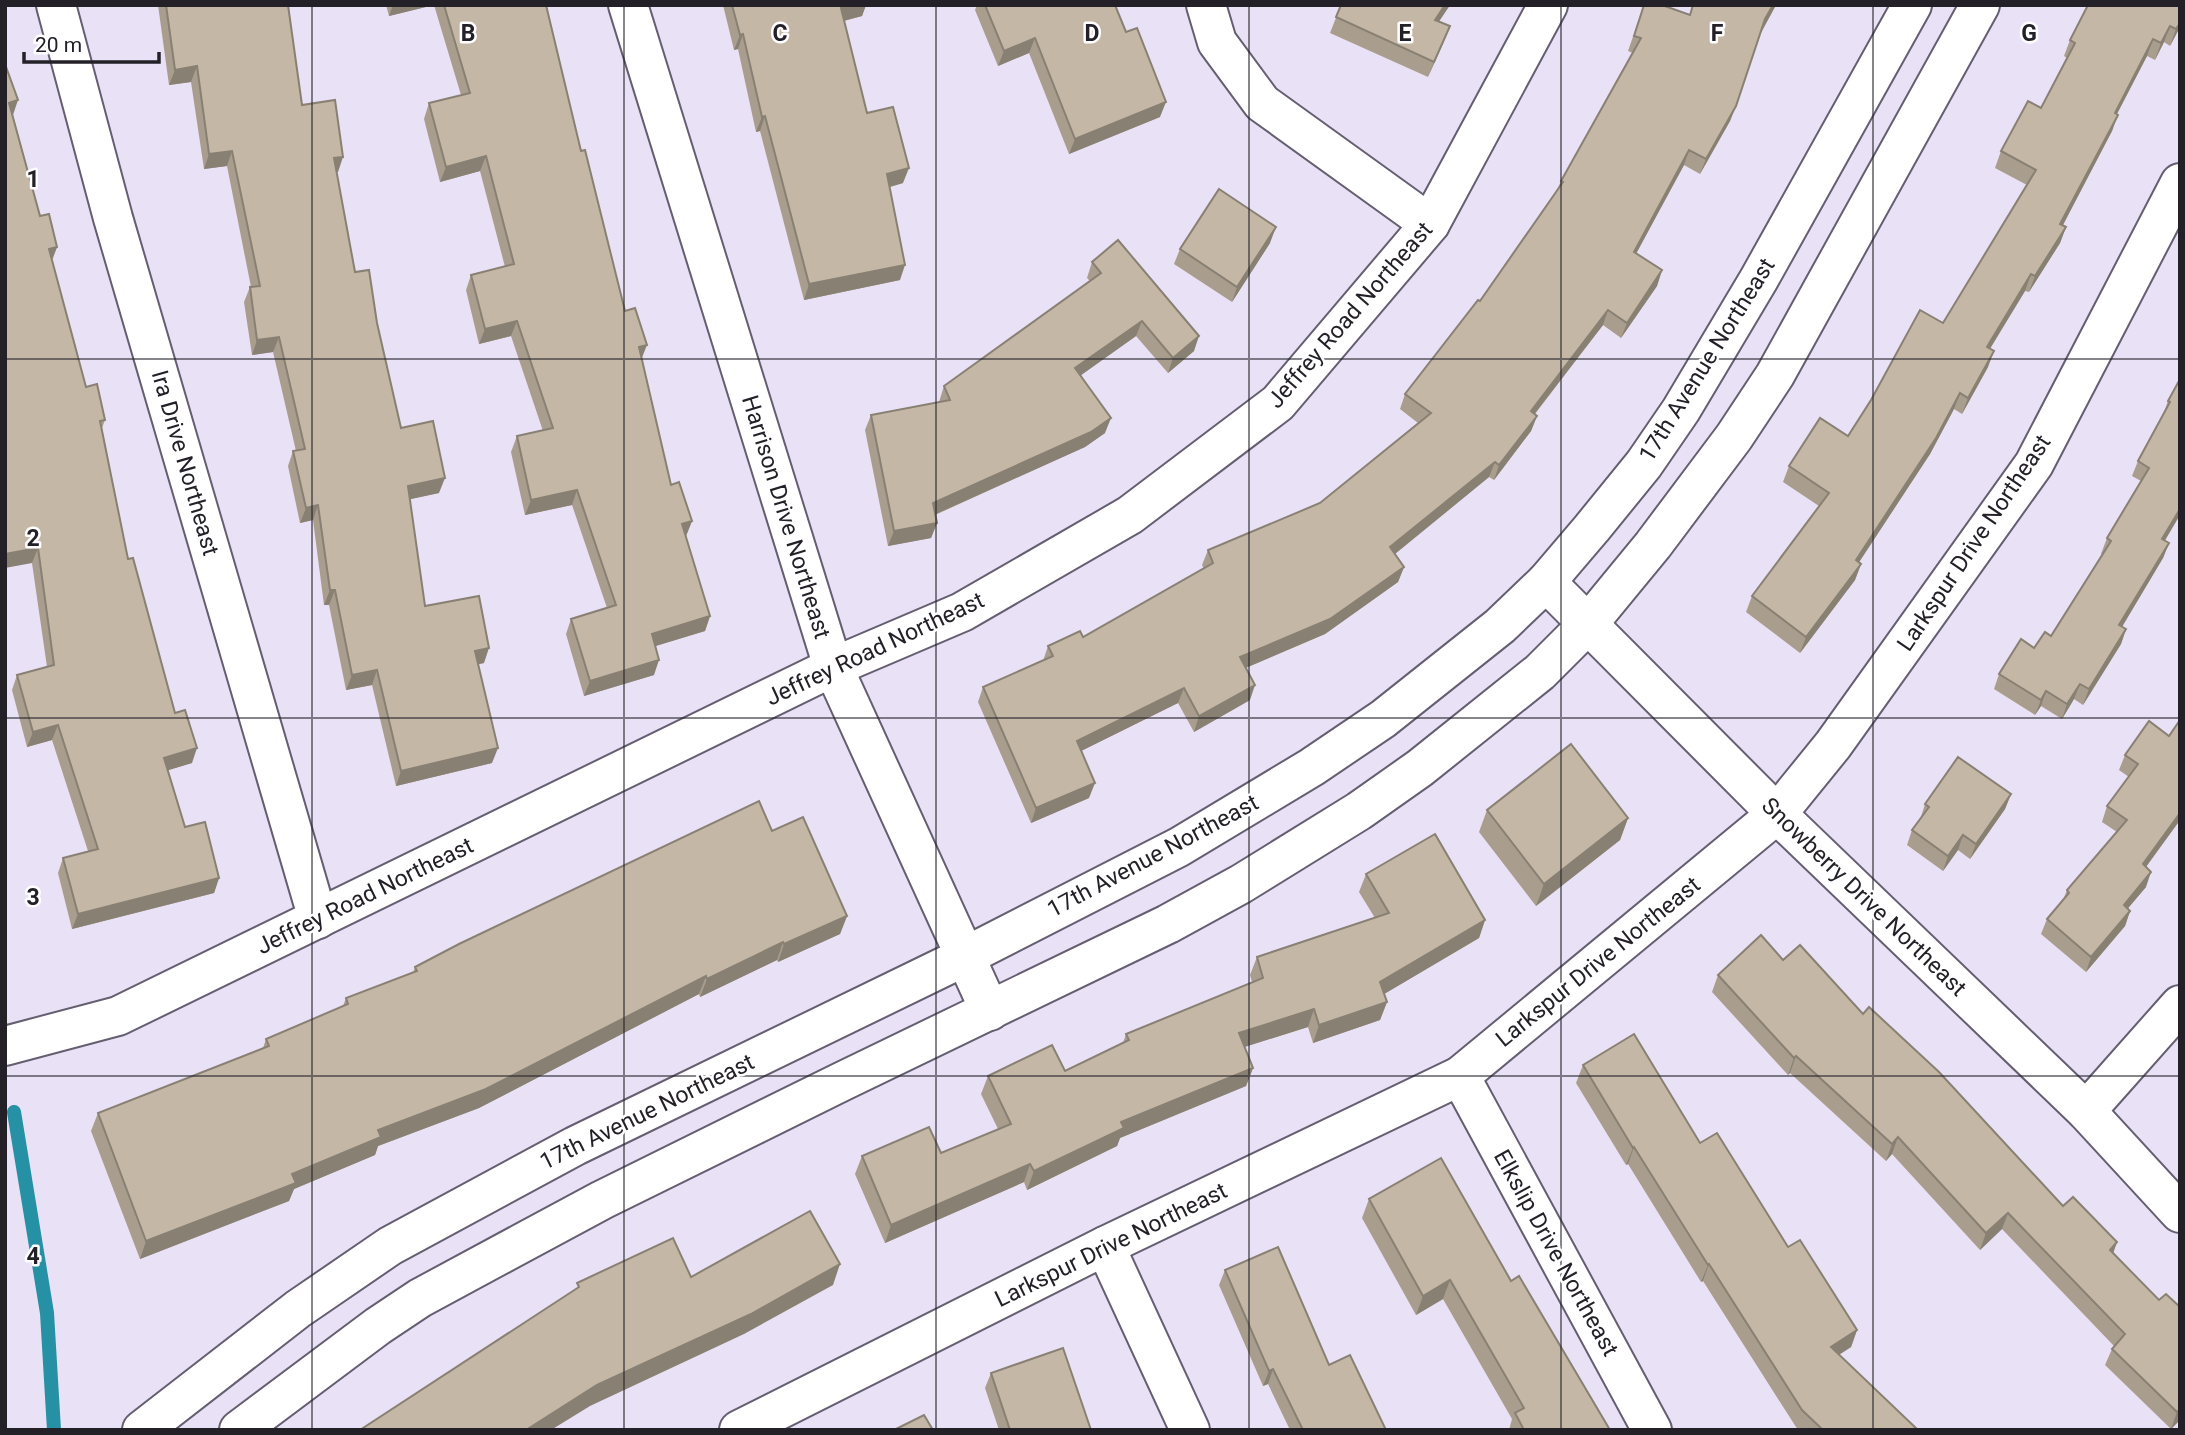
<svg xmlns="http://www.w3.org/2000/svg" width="2185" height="1435" font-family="Roboto,sans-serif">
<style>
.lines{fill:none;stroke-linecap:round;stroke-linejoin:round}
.stream{stroke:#2690a5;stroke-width:14}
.minor-casing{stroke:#655e70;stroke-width:42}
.tertiary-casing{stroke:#655e70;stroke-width:42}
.minor{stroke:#fff;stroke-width:38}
.tertiary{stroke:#fff;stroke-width:38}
.wall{fill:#a99d8e}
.shaded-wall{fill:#898074}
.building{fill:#c4b7a5;stroke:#898074;stroke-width:2}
.grid{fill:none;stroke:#232028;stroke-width:2;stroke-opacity:0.55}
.labels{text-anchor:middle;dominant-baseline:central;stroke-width:5;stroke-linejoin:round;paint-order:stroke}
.street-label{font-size:23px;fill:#232028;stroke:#fff}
.grid-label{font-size:23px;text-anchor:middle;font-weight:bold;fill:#232028;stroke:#fff;stroke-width:5;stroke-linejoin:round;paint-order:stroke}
</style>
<rect width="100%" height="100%" fill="#e9e1f5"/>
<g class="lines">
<path class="stream" d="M14 1112 47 1313 54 1430"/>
<defs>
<g id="minor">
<path d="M56 5 113 218 318 919"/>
<path d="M628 5 833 667 990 1011"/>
<path d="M1206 5 1217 42 1262 103 1430 224"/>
<path d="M1546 582 1777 814 2086 1111 2180 1213"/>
<path d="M5 1046 118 1016 833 667 962 612 1130 515 1278 403 1430 224 1548 5"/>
<path d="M1460 1076 1652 1430"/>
<path d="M2086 1111 2180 1005"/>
<path d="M1105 1246 1190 1430"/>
<path d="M739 1430 1105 1246 1460 1076 1777 814 1833 745 2034 464 2180 183"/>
</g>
<g id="tertiary">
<path d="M142 1430 298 1309 390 1246 575 1146 964 957 1179 847 1312 767 1383 719 1500 626 1546 582 1592 528 1644 464 1681 410 1759 279 1912 5"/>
<path d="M239 1430 378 1326 420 1298 522 1243 602 1200 843 1081 1168 924 1241 884 1359 811 1420 768 1540 672 1588 624 1653 545 1734 437 1775 375 1980 5"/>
</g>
</defs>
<use href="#minor" class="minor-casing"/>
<use href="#tertiary" class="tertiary-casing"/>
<use href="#minor" class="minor"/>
<use href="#tertiary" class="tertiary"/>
</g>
<g class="wall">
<path d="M158 5H288L302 105 338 172H336L355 272 377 323 401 428 439 493 410 499 425 606 484 663 478 664 492 763 396 786 372 685 346 690 329 605H324L313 520 300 523 288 466 293 451H296L273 352 252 355 244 302 250 287H251L227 166 204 169 191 82 169 85Z"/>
<path d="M386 5H546L581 151 625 311 642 359 671 485 692 521 686 536 710 616 705 631 655 646 654 675 584 696 566 634 571 619 607 608 572 505 525 515 511 452 517 436 543 431 511 336 479 344 466 290 471 275 505 267 480 171 440 182 424 119 429 103 461 95 434 5 389 16Z"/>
<path d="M723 5H866L862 16 844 21 867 113 903 183 890 187 900 280 804 300 760 131 756 132 738 49 734 50Z"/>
<path d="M977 5H1115L1160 117 1069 154 1029 53 998 66 975 10Z"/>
<path d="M1341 5H1450L1439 21 1444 41 1428 77 1330 33Z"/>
<path d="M1644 5 1690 15 1693 5H1776L1761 33 1730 121 1700 174 1684 165 1636 253 1662 270 1657 286 1621 338 1603 325 1535 414 1537 416 1531 431 1494 480 1489 477 1395 554 1404 567 1398 582 1325 634 1245 668 1250 700 1194 732 1178 703 1081 751 1089 798 1031 823 978 702 983 687 1043 661 1048 646 1083 637 1204 569 1202 565 1208 550 1320 503 1418 423 1400 409 1405 394 1480 301 1557 190 1561 181 1633 53 1628 51Z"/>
<path d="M2088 5 2180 27 2170 46 2164 42 2155 60 2147 56 2117 114 2112 131 2063 225 2066 227 2060 243 2029 292 2025 291 1990 349 1988 367 1962 414 1954 409 1930 454 1859 562 1861 564 1855 580 1800 653 1746 612 1752 596 1819 506 1783 482 1789 466 1848 436 1943 323 2027 185 1995 168 2001 151 2041 108 2067 58 2064 56 2070 40Z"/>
<path d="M13 115 40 216 57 247 52 261 86 387 105 420 102 428 128 559 175 713 192 763 168 770 185 827 219 878 214 893 72 929 58 873 63 858 88 851 52 740 27 747 12 690 17 675 47 667 32 563Z"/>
<path d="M1270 243 1232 302 1174 264 1180 249Z"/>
<path d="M1092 262 1194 351 1168 373 1136 336 1081 375 1105 433 1085 447 935 515 937 523 931 538 888 546 865 430 871 415 939 402 944 386 1090 281 1087 278Z"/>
<path d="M2180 379 2165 540 2169 543 2163 558 2122 627 2126 629 2121 644 2083 705 2074 699 2062 719 2041 706 2035 715 1994 689 1999 674 2051 636 2102 554H2101L2107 538 2141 481 2132 476 2138 461 2163 415 2168 401Z"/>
<path d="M2180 720V820L2146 867V887L2128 908 2130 911 2125 926 2086 972 2041 934 2047 919 2063 900 2067 890 2117 832 2102 822 2107 806 2129 777 2119 770 2125 755 2169 736Z"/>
<path d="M2011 794 2005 809 1970 859 1958 850 1943 871 1907 845 1912 830 1920 820 1925 804Z"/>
<path d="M1487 810 1628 818 1620 840 1536 906 1479 832Z"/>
<path d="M772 831 847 916 840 934 778 962 777 960 700 997 699 994 479 1108 378 1146 375 1155 294 1189 289 1201 140 1259 91 1131 98 1113 263 1048 266 1039 343 1006 346 998 413 973 415 967Z"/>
<path d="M1366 874 1485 920 1479 938 1384 994 1387 1002 1380 1020 1313 1043 1308 1027 1244 1047 1253 1068 1246 1086 1120 1138 1117 1146 1027 1190 1024 1182 885 1243 855 1174 862 1156 941 1153 998 1129 981 1094 988 1076 1065 1071 1123 1043 1126 1034 1252 982 1250 975 1257 957 1375 918 1359 892Z"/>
<path d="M1783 960 1863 1014 2063 1206 2117 1242 2113 1253 2180 1420 2171 1429 2105 1365 2112 1349 2114 1346 2002 1229 1980 1250 1892 1154 1886 1161 1790 1073 1788 1075 1712 992 1718 975Z"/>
<path d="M1583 1065 1700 1143 1857 1330 1851 1347 1839 1355 1918 1430H1799L1796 1427 1703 1281 1701 1282 1628 1164 1626 1165 1576 1083Z"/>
<path d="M1369 1199 1511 1281 1610 1430H1509L1512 1419 1443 1299 1416 1315 1362 1218Z"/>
<path d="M1225 1270 1329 1365 1386 1430H1290L1268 1384 1263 1386 1219 1285Z"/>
<path d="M991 1373 1091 1430H999L985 1388Z"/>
</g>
<g class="shaded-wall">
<path d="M393 5H434L389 16Z"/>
<path d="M852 5H866L862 16 835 23 841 8Z"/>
<path d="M1445 5H1450L1430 35 1435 20Z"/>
<path d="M1773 5H1776L1760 34 1765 19Z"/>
<path d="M2180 23V27L2170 46 2176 29Z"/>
<path d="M1450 26 1444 41 1428 77 1434 62Z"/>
<path d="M2170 26 2164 42 2155 60 2161 43Z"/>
<path d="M743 34 738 49 734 50 740 35Z"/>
<path d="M1035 38 1029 53 998 66 1004 51Z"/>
<path d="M2153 39 2147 56 2109 129 2115 113Z"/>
<path d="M197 66 191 82 169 85 175 70Z"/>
<path d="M18 100 13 115 9 103Z"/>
<path d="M1166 102 1160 117 1069 154 1075 139Z"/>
<path d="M1736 106 1730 121 1700 174 1706 159Z"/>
<path d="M2118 115 2112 131 2055 240 2060 224Z"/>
<path d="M765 116 760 131 756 132 762 117Z"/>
<path d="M1689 150 1684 165 1629 267 1634 252Z"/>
<path d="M232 151 227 166 204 169 209 154Z"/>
<path d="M486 156 480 171 440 182 446 167Z"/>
<path d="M343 157 338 172 328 173 334 158Z"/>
<path d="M909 168 903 183 882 189 887 174Z"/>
<path d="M1276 227 1270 243 1232 302 1237 287Z"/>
<path d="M2066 227 2060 243 2029 292 2035 276Z"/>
<path d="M57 247 51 262 49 249Z"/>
<path d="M905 265 900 280 804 300 809 284Z"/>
<path d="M1662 270 1657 286 1621 338 1627 323Z"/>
<path d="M2031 274 2025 291 1981 363 1987 347Z"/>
<path d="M1608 310 1603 325 1525 426 1531 411Z"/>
<path d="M517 321 511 336 479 344 485 329Z"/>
<path d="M1142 321 1136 336 1070 383 1075 368Z"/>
<path d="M1199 336 1194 351 1168 373 1173 358Z"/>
<path d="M279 337 273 352 252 355 257 340Z"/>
<path d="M647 345 641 360 639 347Z"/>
<path d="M1994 351 1988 367 1962 414 1968 398Z"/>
<path d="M1960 393 1954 409 1930 454 1850 576 1856 560Z"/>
<path d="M1537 416 1531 431 1494 480 1499 465Z"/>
<path d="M1111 418 1105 433 1085 447 927 518 933 503Z"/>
<path d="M1495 462 1489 477 1385 562 1390 547Z"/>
<path d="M445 478 439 493 402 501 408 486Z"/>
<path d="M577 490 572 505 525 515 531 500Z"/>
<path d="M318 505 313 520 300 523 306 508Z"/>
<path d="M2180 509V515L2157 554 2162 539Z"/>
<path d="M692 521 686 536 676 539 682 524Z"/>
<path d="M937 523 931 538 888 546 894 531Z"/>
<path d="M2169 543 2163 558 2114 640 2119 625Z"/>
<path d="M38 548 32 563 5 568V554Z"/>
<path d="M1861 564 1855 580 1800 653 1806 637Z"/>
<path d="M1404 567 1398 582 1325 634 1234 673 1240 657Z"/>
<path d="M330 590H335L329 605H324Z"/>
<path d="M710 616 705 631 646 649 652 634Z"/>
<path d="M2126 629 2121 644 2083 705 2089 689Z"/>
<path d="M489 648 484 663 470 666 475 651Z"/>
<path d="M659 660 654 675 584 696 590 681Z"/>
<path d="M377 670 372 685 346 690 352 675Z"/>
<path d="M2080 684 2074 699 2062 719 2067 704Z"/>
<path d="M1255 685 1250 700 1194 732 1199 716Z"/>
<path d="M1184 688 1178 703 1071 756 1077 741Z"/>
<path d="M2046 691 2041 706 2035 715 2041 700Z"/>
<path d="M58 725 52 740 27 747 33 732Z"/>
<path d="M197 748 192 763 159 773 164 758Z"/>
<path d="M498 748 492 763 396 786 401 771Z"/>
<path d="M1095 783 1089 798 1031 823 1036 808Z"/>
<path d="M2011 794 2005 809 1970 859 1976 844Z"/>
<path d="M2180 813V820L2137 879 2143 864Z"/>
<path d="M1628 818 1620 840 1536 906 1544 884Z"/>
<path d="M1963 835 1958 850 1943 871 1948 856Z"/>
<path d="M2151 872 2146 887 2118 920 2124 905Z"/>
<path d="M219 878 214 893 72 929 78 914Z"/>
<path d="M2130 911 2125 926 2086 972 2091 957Z"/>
<path d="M847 916 840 934 778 962 784 944Z"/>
<path d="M1485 920 1479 938 1374 1000 1380 982Z"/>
<path d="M783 942 777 960 700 997 707 979Z"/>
<path d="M706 976 699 994 479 1108 378 1146 375 1155 294 1189 289 1201 140 1259 146 1241 292 1174 378 1130Z"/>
<path d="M1387 1002 1380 1020 1313 1043 1319 1025Z"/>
<path d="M1314 1009 1308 1027 1232 1051 1239 1033Z"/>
<path d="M1796 1056 1790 1073 1788 1075 1794 1058Z"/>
<path d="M1253 1068 1246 1086 1120 1138 1117 1146 1027 1190 1034 1171 1121 1122Z"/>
<path d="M1898 1137 1892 1154 1886 1161 1892 1144Z"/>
<path d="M1634 1147 1628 1164 1626 1165 1633 1148Z"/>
<path d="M1030 1164 1024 1182 885 1243 891 1225Z"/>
<path d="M2008 1213 2002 1229 1980 1250 1986 1233Z"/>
<path d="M2117 1242 2111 1259 2110 1250Z"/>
<path d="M840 1264 833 1285 744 1334 590 1406 551 1430H526L597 1385Z"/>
<path d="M1709 1264 1703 1281 1701 1282 1708 1265Z"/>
<path d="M1450 1280 1443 1299 1416 1315 1423 1296Z"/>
<path d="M1857 1330 1851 1347 1824 1364 1831 1347Z"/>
<path d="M1273 1369 1268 1384 1263 1386 1269 1371Z"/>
<path d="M2180 1409V1420L2171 1429 2177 1412Z"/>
</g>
<g class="building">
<path d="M166 5H288L302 105 335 100 343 157 334 158 355 272 369 270 377 323 401 428 433 421 445 478 408 486 425 606 479 596 489 648 475 651 498 748 401 771 377 670 352 675 335 590H330L318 505 306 508 293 451 305 449 279 337 257 340 250 287 260 286 232 151 209 154 197 66 175 70Z"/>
<path d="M444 5H546L581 151 585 150 625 311 635 308 647 345 639 347 671 485 679 482 692 521 682 524 710 616 652 634 659 660 590 681 571 619 616 605 577 490 531 500 517 436 553 428 517 321 485 329 471 275 514 264 486 156 446 167 429 103 470 93Z"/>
<path d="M732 5H852L841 8 867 113 893 107 909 168 887 174 905 265 809 284 765 116 762 117 743 34 740 35Z"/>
<path d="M985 5H1115L1126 32 1137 28 1166 102 1075 139 1035 38 1004 51Z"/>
<path d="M1341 5H1445L1435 20 1450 26 1434 62 1336 17Z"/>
<path d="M1644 5H1662L1690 15 1693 5H1773L1765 19 1736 106 1706 159 1689 150 1634 252 1662 270 1627 323 1608 310 1531 411 1537 416 1499 465 1495 462 1390 547 1404 567 1330 619 1240 657 1255 685 1199 716 1184 688 1077 741 1095 783 1036 808 983 687 1053 656 1048 646 1080 631 1083 637 1213 563 1208 550 1320 503 1431 413 1405 394 1478 300 1480 301 1563 182 1561 181 1641 38 1634 36Z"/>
<path d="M2088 5H2180V23L2176 29 2170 26 2161 43 2153 39 2115 113 2118 115 2060 224 2066 227 2035 276 2031 274 1987 347 1994 351 1968 398 1960 393 1936 438 1856 560 1861 564 1806 637 1752 596 1829 493 1789 466 1820 418 1848 436 1871 400 1920 310 1943 323 2036 170 2001 151 2028 101 2041 108 2075 43 2070 40Z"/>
<path d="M5 64 18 100 9 103 40 216 49 214 57 247 49 249 86 387 97 384 105 420 100 421 128 559 133 558 175 713 185 710 197 748 164 758 185 827 205 822 219 878 78 914 63 858 98 849 58 725 33 732 17 675 54 665 38 548 5 554Z"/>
<path d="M1219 189 1276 227 1237 287 1180 249Z"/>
<path d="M1118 240 1199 336 1173 358 1142 321 1075 368 1111 418 1091 432 933 503 937 523 894 531 871 415 950 400 944 386 1101 273 1092 262Z"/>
<path d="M2180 379V509L2162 539 2169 543 2119 625 2126 629 2089 689 2080 684 2067 704 2046 691 2041 700 1999 674 2021 639 2034 648 2045 632 2051 636 2111 541 2107 538 2149 468 2138 461 2170 402 2168 401Z"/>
<path d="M2180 720V813L2143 864 2151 872 2124 905 2130 911 2091 957 2047 919 2069 893 2067 890 2127 820 2107 806 2138 764 2125 755 2149 721 2169 736Z"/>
<path d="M1571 744 1628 818 1544 884 1487 810Z"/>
<path d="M1958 757 2011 794 1976 844 1963 835 1948 856 1912 830 1929 807 1925 804Z"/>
<path d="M759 801 772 831 803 817 847 916 784 944 783 942 707 979 706 976 486 1089 378 1130 381 1137 292 1174 296 1183 146 1241 98 1113 269 1046 266 1039 348 1004 346 998 417 971 415 967 459 944Z"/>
<path d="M1435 834 1485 920 1380 982 1387 1002 1319 1025 1314 1009 1239 1033 1253 1068 1121 1122 1124 1128 1034 1171 1030 1164 891 1225 862 1156 929 1127 941 1153 1011 1124 988 1076 1052 1045 1065 1071 1129 1040 1126 1034 1263 978 1257 957 1389 913 1366 874Z"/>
<path d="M1761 935 1783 960 1800 945 1863 1014 1869 1007 1939 1072 2063 1206 2073 1197 2117 1242 2110 1250 2159 1300 2166 1294 2180 1307V1409L2177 1412 2112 1349 2125 1334 2008 1213 1986 1233 1898 1137 1892 1144 1796 1056 1794 1058 1718 975Z"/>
<path d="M1634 1034 1700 1143 1717 1133 1788 1247 1800 1240 1857 1330 1831 1347 1918 1430H1823L1802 1410 1709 1264 1708 1265 1634 1147 1633 1148 1583 1065Z"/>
<path d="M1441 1158 1511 1281 1519 1276 1610 1430H1524L1515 1413 1524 1408 1450 1280 1423 1296 1369 1199Z"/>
<path d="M810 1211 840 1264 751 1314 597 1385 526 1430H360L579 1287 577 1283 673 1238 691 1277Z"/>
<path d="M1278 1247 1329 1365 1350 1355 1386 1430H1303L1273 1369 1269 1371 1225 1270Z"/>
<path d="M1063 1348 1091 1430H1010L991 1373Z"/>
<path d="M924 1415 933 1430H894Z"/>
</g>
<path class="grid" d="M312 5V1430M624 5V1430M936 5V1430M1249 5V1430M1561 5V1430M1873 5V1430M5 359H2180M5 718H2180M5 1076H2180"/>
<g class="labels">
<g class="street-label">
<text transform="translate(1350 315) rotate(-49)">Jeffrey Road Northeast</text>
<text transform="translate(1707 360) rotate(-58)">17th Avenue Northeast</text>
<text transform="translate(185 463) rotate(74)">Ira Drive Northeast</text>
<text transform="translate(786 517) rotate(73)">Harrison Drive Northeast</text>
<text transform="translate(1974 543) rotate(-56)">Larkspur Drive Northeast</text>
<text transform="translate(875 649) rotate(-25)">Jeffrey Road Northeast</text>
<text transform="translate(1153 856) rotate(-28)">17th Avenue Northeast</text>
<text transform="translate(365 896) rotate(-26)">Jeffrey Road Northeast</text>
<text transform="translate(1864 897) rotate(44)">Snowberry Drive Northeast</text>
<text transform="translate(1598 962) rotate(-39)">Larkspur Drive Northeast</text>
<text transform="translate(647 1112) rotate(-26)">17th Avenue Northeast</text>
<text transform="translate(1111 1245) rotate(-26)">Larkspur Drive Northeast</text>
<text transform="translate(1556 1253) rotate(61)">Elkslip Drive Northeast</text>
</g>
</g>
<g class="grid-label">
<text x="468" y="41">B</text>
<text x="780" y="41">C</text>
<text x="1092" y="41">D</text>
<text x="1405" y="41">E</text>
<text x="1717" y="41">F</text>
<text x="2029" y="41">G</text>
<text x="33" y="187">1</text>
<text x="33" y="546">2</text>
<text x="33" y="905">3</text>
<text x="33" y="1264">4</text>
</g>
<rect width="2185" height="1435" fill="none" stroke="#232028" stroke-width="14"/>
<path d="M24 52v10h135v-10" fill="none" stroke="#232028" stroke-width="3.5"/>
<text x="35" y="52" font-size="21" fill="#232028" stroke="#ffffff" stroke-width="5" paint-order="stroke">20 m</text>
</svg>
